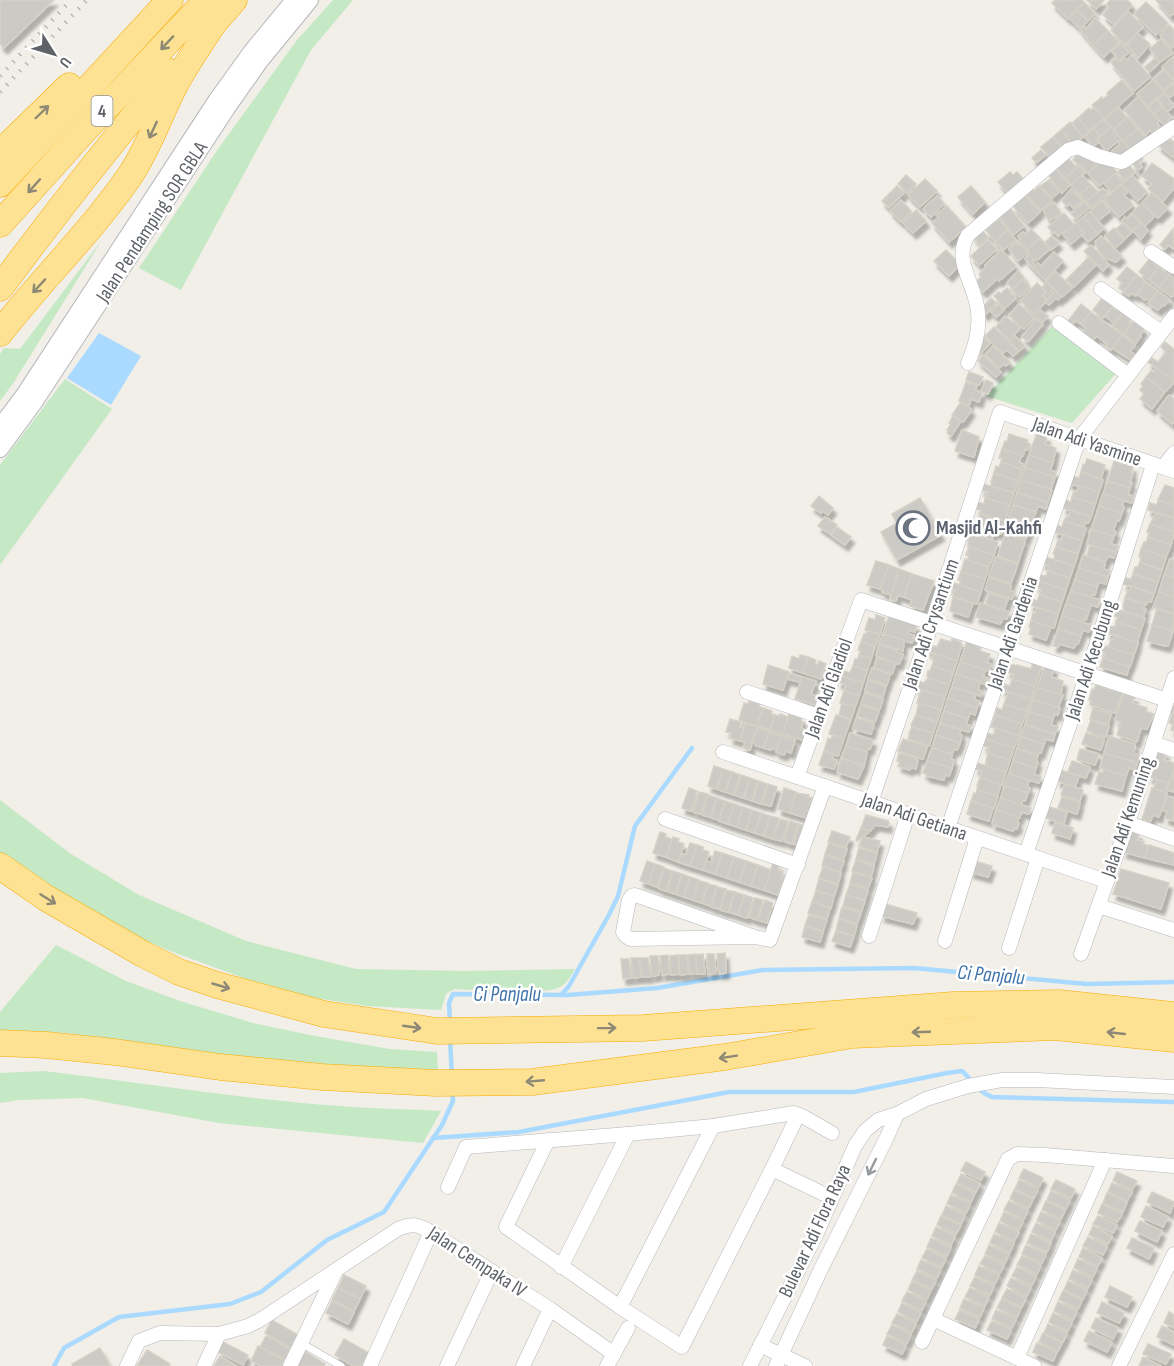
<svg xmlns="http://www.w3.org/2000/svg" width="1174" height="1366" font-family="'Sofia Sans Condensed',sans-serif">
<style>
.green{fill:#c5e8c5}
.water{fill:#aadaff}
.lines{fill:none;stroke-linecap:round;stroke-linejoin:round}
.stream{stroke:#aadaff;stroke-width:4.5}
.building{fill:#cccac5;stroke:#d6d1c6;stroke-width:1.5;filter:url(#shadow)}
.service-casing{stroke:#b5b8bc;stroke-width:8}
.minor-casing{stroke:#b5b8bc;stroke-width:15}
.tertiary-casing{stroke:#b5b8bc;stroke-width:18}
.motorway-casing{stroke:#f9ab00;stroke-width:27}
.service{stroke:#fff;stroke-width:7}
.minor{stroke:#fff;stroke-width:14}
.tertiary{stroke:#fff;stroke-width:16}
.motorway{stroke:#fde293;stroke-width:26}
.rail{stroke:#b6b7b8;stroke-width:4.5;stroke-dasharray:1.5 8;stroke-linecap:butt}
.oneway{stroke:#8e8975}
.oneway2{stroke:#979a9d}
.labels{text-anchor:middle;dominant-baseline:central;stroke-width:5;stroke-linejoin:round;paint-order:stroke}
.shield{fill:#fff;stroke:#8f9295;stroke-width:1.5}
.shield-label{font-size:18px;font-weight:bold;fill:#5f6368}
.street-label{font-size:20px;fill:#5f6368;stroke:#fff}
.worship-label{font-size:20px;font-weight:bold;fill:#5b616d;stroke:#fff;text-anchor:start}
.water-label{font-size:21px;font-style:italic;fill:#4174aa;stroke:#fff}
</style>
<defs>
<filter id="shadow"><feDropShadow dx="3.5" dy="6" stdDeviation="1.5" flood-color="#0004"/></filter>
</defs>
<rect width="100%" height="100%" fill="#f1efe8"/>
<g class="green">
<path d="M333 0H353L311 50 181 290 139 268 218 149 297 40Z"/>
<path d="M102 240 14 382 0 401V354L4 348 20 349Z"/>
<path d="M1059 319 1120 369 1072 423 986 396Z"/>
<path d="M65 379 112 409 0 565V465Z"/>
<path d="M0 800 71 854 139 895 246 941 356 969 465 971 575 969C571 975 567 984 560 987 544 996 475 990 454 989L446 994 441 1010 367 1006 315 998 249 980 170 951 110 925 21 869 0 853Z"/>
<path d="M56 945 126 981 180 1001 253 1023 315 1036 390 1049 437 1052 438 1073 302 1064 215 1055 67 1033 0 1030V1012Z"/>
<path d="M44 1071C143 1083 241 1099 340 1106 374 1109 408 1109 441 1111L423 1143 219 1123 83 1098 19 1100 0 1103V1073Z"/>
</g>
<path class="water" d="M99 333 141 356 111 405 67 378Z"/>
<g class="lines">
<g class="stream">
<path d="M562 994 569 986 610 913 618 896 635 826 692 748"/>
<path d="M450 1022 449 1003 453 994 568 995 657 988 763 970 914 968 1087 984 1174 982"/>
<path d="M450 1040 452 1076"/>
<path d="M433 1138 519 1132 729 1092H854L947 1073 962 1071C972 1080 979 1093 992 1097L1174 1102"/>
<path d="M54 1366 64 1348 119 1317 230 1304 261 1292 327 1240 384 1212 442 1125 453 1101 452 1091"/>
</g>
</g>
<g class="building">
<path d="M0 0H54L4 48 0 44Z"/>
<path d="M1055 0H1082L1084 2 1068 19 1052 3Z"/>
<path d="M1087 0H1104L1096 9Z"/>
<path d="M1110 0H1127L1132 5 1114 25 1103 15 1109 7 1107 4Z"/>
<path d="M1156 0H1174V13L1170 16Z"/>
<path d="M1146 2 1168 23 1156 35 1134 14Z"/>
<path d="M1085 3 1095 14 1088 21 1077 10Z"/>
<path d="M1077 10 1088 21 1080 29 1069 18Z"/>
<path d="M1128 11 1143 27 1125 45 1111 30Z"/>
<path d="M1095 18 1108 31 1093 45 1080 30 1084 26 1086 29Z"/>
<path d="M1169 25 1174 30V46L1172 48 1160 35Z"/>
<path d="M1108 31 1119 42 1104 57 1093 45Z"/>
<path d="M1137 33 1150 44 1138 58 1127 45Z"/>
<path d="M1161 39 1173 53 1160 62 1150 49Z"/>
<path d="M1121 43 1129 52 1119 61 1112 51Z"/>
<path d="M1132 55 1150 77 1134 91 1111 62 1116 58 1120 62 1124 58 1127 60Z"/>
<path d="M1156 57 1160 62 1149 72 1145 67Z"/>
<path d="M1173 57 1174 58V80L1162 67Z"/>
<path d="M1164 70 1174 81 1164 90 1154 79Z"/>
<path d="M1122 80 1133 93 1104 119 1092 105 1102 97 1103 99 1108 95 1107 93Z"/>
<path d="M1153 80 1164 92 1147 106 1137 94Z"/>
<path d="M1174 83V94L1170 97 1164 91Z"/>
<path d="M1165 94 1174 106 1167 112 1158 99Z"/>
<path d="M1138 97 1159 121 1157 123 1160 126 1153 133 1150 130 1146 135 1124 110Z"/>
<path d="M1156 99 1162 107 1154 114 1148 107Z"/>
<path d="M1094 107 1104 119 1089 131 1078 118 1089 108 1091 110Z"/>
<path d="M1162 107 1172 117 1164 125 1154 114Z"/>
<path d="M1119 108 1127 118 1113 130 1104 119Z"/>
<path d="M1128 117 1137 129 1123 141 1113 130Z"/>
<path d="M1078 118 1089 131 1083 137 1072 123Z"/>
<path d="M1104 119 1111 127 1100 136 1094 128Z"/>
<path d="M1070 122 1083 137 1072 144 1061 130Z"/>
<path d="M1111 127 1132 152 1119 160 1112 151 1120 144 1118 141 1106 151 1097 139Z"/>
<path d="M1094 128 1100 136 1097 139 1099 142 1092 147 1085 136Z"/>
<path d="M1138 129 1147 140 1133 154 1123 141Z"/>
<path d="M1061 130 1070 142 1063 149 1053 137Z"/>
<path d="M1053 137 1063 149 1051 159 1041 147Z"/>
<path d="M1164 137 1169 141 1170 139 1174 142V158L1158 145Z"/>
<path d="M1041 150 1045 155 1036 162 1032 158Z"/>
<path d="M1080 150 1101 162 1088 173 1073 160Z"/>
<path d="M1140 156 1143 159 1139 163 1142 167 1138 170 1132 163Z"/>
<path d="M1068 158 1077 168 1065 178 1055 168Z"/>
<path d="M1105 158 1117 172 1099 186 1088 173Z"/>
<path d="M1127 163 1135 172 1125 180 1118 172Z"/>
<path d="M1152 163 1174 179V188L1163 201 1148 189 1152 184 1142 176Z"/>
<path d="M1079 166 1085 173 1071 185 1065 178Z"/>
<path d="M1054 167 1070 185 1062 193 1050 179 1051 178 1048 175Z"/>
<path d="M1010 172 1013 175 1017 172 1024 180 1008 193 998 182Z"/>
<path d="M1116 173 1123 182 1111 192 1104 183Z"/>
<path d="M906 175 916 184 907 193 898 184Z"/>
<path d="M1082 175 1091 185 1080 195 1071 185Z"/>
<path d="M1132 175 1147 192 1138 201 1122 184Z"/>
<path d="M925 179 937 191 920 207 908 195Z"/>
<path d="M1049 180 1059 192 1052 198 1040 186Z"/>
<path d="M1091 185 1098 192 1086 202 1080 195Z"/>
<path d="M1121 185 1128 192 1124 195 1133 205 1119 217 1104 200Z"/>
<path d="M897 186 904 193 889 208 882 201Z"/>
<path d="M971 186 985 202 973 214 958 197Z"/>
<path d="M1039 186 1052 200 1041 210 1024 193 1032 189 1034 191Z"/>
<path d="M1103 188 1108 193 1091 208 1086 202Z"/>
<path d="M1071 189 1082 201 1074 209 1070 204 1067 206 1062 201Z"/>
<path d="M1023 193 1040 212 1028 223 1013 206 1015 205 1012 202Z"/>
<path d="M1151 193 1168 208 1158 218 1142 203Z"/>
<path d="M937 196 944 203 931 217 923 209Z"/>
<path d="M901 200 911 211 901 222 890 211Z"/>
<path d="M1102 201 1110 211 1098 221 1090 211Z"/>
<path d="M1054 202 1061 214 1049 221 1043 209Z"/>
<path d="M1084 202 1089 208 1076 219 1071 214Z"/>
<path d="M1142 203 1155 216 1145 226 1132 213Z"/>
<path d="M947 206 966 227 949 242 932 223 939 217 936 215Z"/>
<path d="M1003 208 1006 213 1011 209 1024 226 1013 235 996 213Z"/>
<path d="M916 210 926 221 913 233 903 223Z"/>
<path d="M1090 211 1104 228 1098 234 1083 217Z"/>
<path d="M1064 213 1074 225 1063 234 1062 232 1058 236 1055 232 1053 233 1048 227Z"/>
<path d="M1131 214 1141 223 1133 231 1122 221 1125 217 1127 219Z"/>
<path d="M1083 217 1098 234 1088 242 1082 235 1084 233 1076 223Z"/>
<path d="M999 219 1008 230 995 241 986 230Z"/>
<path d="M1076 223 1084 233 1071 244 1063 234Z"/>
<path d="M1123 223 1132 232 1125 239 1116 229Z"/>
<path d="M1141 223 1148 230 1141 239 1133 231Z"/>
<path d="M980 228 988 237 980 245 972 235Z"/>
<path d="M1114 228 1124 240 1115 248 1105 236Z"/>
<path d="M1031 229 1040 238 1027 250 1018 241 1021 239 1018 236 1023 232 1025 234Z"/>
<path d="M1173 229 1174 249 1168 245 1165 249 1160 245Z"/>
<path d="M1008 230 1016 240 1003 250 995 241Z"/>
<path d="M1052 236 1059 243 1051 250 1045 242Z"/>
<path d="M1101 236 1122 256 1116 262 1106 258 1099 252 1095 242Z"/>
<path d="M1040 238 1050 249 1036 261 1034 259 1032 261 1036 266 1033 268 1025 259 1030 254 1027 250Z"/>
<path d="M988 240 997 249 979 265 971 256Z"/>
<path d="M1017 242 1019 245 1021 244 1028 253 1018 261 1009 249Z"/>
<path d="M1091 245 1109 265 1103 271 1084 251Z"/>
<path d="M946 250 960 264 949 276 934 261Z"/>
<path d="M1001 250 1016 266 999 281 997 279 983 292 975 283 981 277 979 274 986 267 985 265Z"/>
<path d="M1054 252 1063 261 1045 280 1033 268 1038 263 1041 266Z"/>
<path d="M1151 257 1155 260 1153 263 1159 267 1149 280 1139 272Z"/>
<path d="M1088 258 1096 265 1074 287 1066 280Z"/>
<path d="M1127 267 1137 275 1124 292 1119 288 1122 283 1117 279Z"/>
<path d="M1159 267 1165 272 1168 267 1172 271 1159 288 1149 280Z"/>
<path d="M1018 271 1024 277 1013 289 1007 283Z"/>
<path d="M1055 271 1072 288 1062 297 1046 281Z"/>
<path d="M1137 275 1146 282 1136 296 1131 293 1129 296 1124 292Z"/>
<path d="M1169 275 1174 279V294L1172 297 1159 288Z"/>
<path d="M1023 279 1030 286 1020 297 1012 290Z"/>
<path d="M1047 282 1053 288 1051 290 1053 293 1047 300 1043 295 1046 292 1042 287Z"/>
<path d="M1146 282 1158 291 1150 301 1146 298 1145 300 1137 294Z"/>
<path d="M1037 283 1046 292 1042 296 1047 301 1034 314 1021 300Z"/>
<path d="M1007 288 1016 298 1005 308 994 296 999 292 1000 294Z"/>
<path d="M1055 291 1061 297 1058 300 1056 298 1049 305 1045 302Z"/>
<path d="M1158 291 1170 300 1164 306 1163 305 1158 310 1148 303Z"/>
<path d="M1103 297 1113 305 1103 318 1093 310Z"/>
<path d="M991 298 996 303 985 315 980 310Z"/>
<path d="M999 304 1004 310 997 317 991 312Z"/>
<path d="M1019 304 1034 318 1024 329 1009 316Z"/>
<path d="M1081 304 1091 312 1081 324 1075 320 1072 324 1068 321Z"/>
<path d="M1112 307 1115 310 1116 308 1123 313 1115 324 1105 316Z"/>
<path d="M1039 309 1048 316 1043 322 1034 314Z"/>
<path d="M1091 312 1122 335 1111 350 1106 346 1107 344 1097 336 1093 340 1083 333 1086 328 1081 324Z"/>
<path d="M1123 313 1131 319 1128 322 1131 324 1124 334 1113 326Z"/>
<path d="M1005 316 1020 328 1010 340 996 327Z"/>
<path d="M1036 319 1043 324 1028 342 1022 337Z"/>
<path d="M1134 321 1144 329 1140 335 1141 336 1136 343 1124 334Z"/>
<path d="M994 327 1018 352 1013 356 1007 350 1003 353 985 336Z"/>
<path d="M1122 335 1135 345 1130 351 1135 355 1131 360 1112 348Z"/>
<path d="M1015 336 1025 346 1019 351 1009 341Z"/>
<path d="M984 337 990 343 977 358V344Z"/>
<path d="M1165 342 1174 349V382L1148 362 1152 358 1158 362 1166 352 1161 347Z"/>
<path d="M993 346 1010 362 1006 366 1004 364 999 368 985 354Z"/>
<path d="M983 355 1001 372 996 377 978 361Z"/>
<path d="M1157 368 1174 382 1165 392 1146 377 1151 371 1153 372Z"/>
<path d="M969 372 983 377 979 385 966 380Z"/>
<path d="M1146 377 1165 392 1152 409 1140 399 1144 394 1140 390 1143 386 1141 384Z"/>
<path d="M986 380 993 383 988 394 981 391Z"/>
<path d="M966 382 977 386 975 390 982 393 979 402 971 399 969 405 959 401Z"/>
<path d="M1169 395 1174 399V422L1172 424 1157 411Z"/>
<path d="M961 402 971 409 970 410 971 411 963 422 952 415Z"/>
<path d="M953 416 961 421 951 436 947 433 949 431 947 430 951 424 949 423Z"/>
<path d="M962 430 979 437 974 457 955 451Z"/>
<path d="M1037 433 1047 437 1045 444 1056 448 1053 463 1029 455Z"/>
<path d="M1009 434 1028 440 1027 443 1030 444 1028 450 1025 449 1023 456 1002 449 1005 441 1007 442Z"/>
<path d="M1002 449 1022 455 1019 462 1023 464 1022 469 1001 462 1002 458H999Z"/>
<path d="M1029 455 1053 463 1050 470 1056 472 1055 477 1025 468Z"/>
<path d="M1087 459 1105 465 1101 479 1081 472 1083 464 1085 465Z"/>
<path d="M1114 461 1133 467 1131 473H1133L1130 483H1132L1130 488 1108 481Z"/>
<path d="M1001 462 1022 469 1018 481 994 473 996 466 999 467Z"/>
<path d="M1025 468 1055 477 1051 489 1021 480Z"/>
<path d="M1081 472 1103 480 1099 492 1068 483 1071 476 1079 478Z"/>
<path d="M994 473 1018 481 1014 493 991 486 992 482H991Z"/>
<path d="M1021 480 1052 490 1048 502 1017 493Z"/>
<path d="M1108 481 1130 488 1128 495 1134 496 1132 503 1103 494Z"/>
<path d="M983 484 1014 493 1010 505 985 498 988 492 981 490Z"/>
<path d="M1165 485 1174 488V505L1158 500Z"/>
<path d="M1079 486 1099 492 1095 504 1072 497 1074 491 1077 492Z"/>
<path d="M1017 493 1048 502 1046 509 1038 506 1036 512 1013 505Z"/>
<path d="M1103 494 1124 500 1122 506 1124 507 1122 513 1099 506Z"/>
<path d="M819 496 833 508 828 515 823 511 821 513 811 506Z"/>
<path d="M1072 497 1095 504 1091 517 1063 508 1065 500 1071 502Z"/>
<path d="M920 498 941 535 897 560 881 532 897 523 892 514Z"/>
<path d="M985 498 1010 505 1005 521 980 514 981 510 976 509 978 502 984 504Z"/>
<path d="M1158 500 1174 505V518L1148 510 1150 503 1157 505Z"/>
<path d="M1013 505 1036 512 1031 523 1009 517Z"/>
<path d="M1099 506 1122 513 1119 521 1117 520 1113 531 1116 532 1114 536 1091 530Z"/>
<path d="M1071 510 1091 517 1088 523 1085 522 1084 527 1064 521 1066 517H1068Z"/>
<path d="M1156 513 1174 518V532L1150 524Z"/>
<path d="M980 514 1005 521 1001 534 976 526Z"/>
<path d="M825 517 837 525 830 534 818 526Z"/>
<path d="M1064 521 1086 528 1082 541 1054 532 1056 525 1062 527Z"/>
<path d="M1011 522 1030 528 1026 539 1008 533Z"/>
<path d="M1150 524 1174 532 1171 545 1148 537 1149 533 1147 532Z"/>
<path d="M976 526 994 532 992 540 976 535 977 532 974 531Z"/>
<path d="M837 527 851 537 845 545 831 535Z"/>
<path d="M1091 530 1114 536 1111 544 1118 546 1116 552 1087 544Z"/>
<path d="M967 533 998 542 994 555 968 547 969 541 965 540Z"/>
<path d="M1005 534 1025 541 1018 563 998 556Z"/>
<path d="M1063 535 1082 541 1078 553 1056 547 1058 540H1061Z"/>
<path d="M1148 537 1171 545 1166 557 1141 549 1144 542H1146Z"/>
<path d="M1090 545 1116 552 1114 558 1108 556 1105 562 1087 556Z"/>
<path d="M969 547 994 555 989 567 967 560 969 556 966 555Z"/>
<path d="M1056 547 1078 554 1074 566 1054 559 1055 555 1053 554Z"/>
<path d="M1141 549 1166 557 1162 570 1140 562 1141 558 1139 557Z"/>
<path d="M1083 555 1105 562 1104 569 1110 571 1108 577 1079 568Z"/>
<path d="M996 557 1018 564 1011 583 989 576Z"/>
<path d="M1045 557 1074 566 1070 578 1048 571 1049 566 1042 563Z"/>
<path d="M965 559 989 567 985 579 961 572Z"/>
<path d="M1170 559 1174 560V578L1164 575Z"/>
<path d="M876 561 889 565 880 589 867 585Z"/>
<path d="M1140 562 1162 570 1158 582 1133 574 1135 567H1138Z"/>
<path d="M889 565 899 569 891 595 882 592 883 590 880 589Z"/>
<path d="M1079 568 1108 577 1106 584 1099 582 1097 587 1075 580Z"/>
<path d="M899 569 912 574 904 597 898 595 896 601 890 599Z"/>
<path d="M1048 571 1070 578 1066 590 1038 581 1040 575 1046 576Z"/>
<path d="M961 572 985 579 981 592 959 585 961 581 958 580Z"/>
<path d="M912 574 934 581 923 610 910 606 912 600 904 597Z"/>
<path d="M1133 574 1158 582 1154 594 1123 584 1126 578 1131 579Z"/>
<path d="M1164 575 1174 578V597L1159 592Z"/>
<path d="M989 578 1011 585 1010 591 1015 592 1012 599 985 590Z"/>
<path d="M1075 580 1097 587 1095 595 1092 594 1091 598 1071 591Z"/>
<path d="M1038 581 1066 590 1062 602 1040 595 1042 589 1036 587Z"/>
<path d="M951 582 981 592 977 604 953 597 955 590 949 588Z"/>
<path d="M1131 586 1154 594 1151 602 1148 601 1146 605 1125 598 1128 590H1130Z"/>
<path d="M1071 591 1100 600 1098 607 1091 605 1089 611 1066 604Z"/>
<path d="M1159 592 1174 597V614L1153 607Z"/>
<path d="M989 593 1008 599 1004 610 986 604Z"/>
<path d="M1040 595 1062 602 1058 614 1030 605 1032 599 1037 601Z"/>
<path d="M953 597 973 603 968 617 950 611Z"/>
<path d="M1125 598 1145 604 1143 608 1146 609 1143 618 1123 611 1124 606H1123Z"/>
<path d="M980 603 1009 612 1007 619 1003 618 1000 624 976 617Z"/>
<path d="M1066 604 1089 611 1086 620 1084 619 1083 623 1062 616Z"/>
<path d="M1037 608 1058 614 1054 628 1031 621 1033 613 1035 614Z"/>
<path d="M1116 609 1145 618 1141 630 1116 622 1118 617 1114 616Z"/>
<path d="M1157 609 1174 614 1173 631 1152 625Z"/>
<path d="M890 613 909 619 908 622 917 626 915 632 909 630 908 634 914 635 912 643 883 634Z"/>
<path d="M876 615 885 618 880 634 865 630 869 618 875 620Z"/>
<path d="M1062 616 1091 625 1089 632 1083 630 1081 636 1058 629Z"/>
<path d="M1031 621 1051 627 1046 640 1029 634 1031 628 1029 627Z"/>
<path d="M1116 622 1141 630 1137 643 1107 633 1110 626 1115 627Z"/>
<path d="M1152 625 1173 631 1168 646 1165 645V646L1147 641Z"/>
<path d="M1058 629 1081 636 1078 644H1076L1074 648 1059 644 1058 647 1053 646Z"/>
<path d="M867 631 880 634 875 647 861 642 864 634H866Z"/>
<path d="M883 634 904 640 903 651 879 644Z"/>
<path d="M1115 635 1138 643 1134 655 1108 647 1111 640H1113Z"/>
<path d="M941 639 951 642 952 639 961 642 960 644H962L957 661 927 651 929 645 937 647Z"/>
<path d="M967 641 975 644V646L981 648 980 651 990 654 987 663 991 664 989 671 960 662Z"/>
<path d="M861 642 875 647 871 659 859 655 861 650H858Z"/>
<path d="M879 644 897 650 896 652 903 654 899 664 876 656Z"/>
<path d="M1102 645 1134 655 1130 667 1104 659 1106 653 1100 651Z"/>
<path d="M936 654 957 661 953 673 932 666 934 660H932L933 655 935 656Z"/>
<path d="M800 655 808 657 803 673 789 668 792 656 799 659Z"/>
<path d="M859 655 871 659 867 671 853 666 855 659H858Z"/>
<path d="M808 657 816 660 815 664 818 665 819 661 826 664 821 679 803 673Z"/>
<path d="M877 658 896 663 892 674 874 668Z"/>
<path d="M1103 658 1129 667 1127 675 1100 667Z"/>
<path d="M960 662 985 670 983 677 987 678 985 684 956 674Z"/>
<path d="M1033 662 1042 665 1035 686 1012 679 1014 674 1007 672 1010 664 1017 666V665L1031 669Z"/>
<path d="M768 665 789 672 783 690 763 684Z"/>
<path d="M1045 665 1054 668 1051 677 1063 681 1061 695 1037 688Z"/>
<path d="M853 666 867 671 863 683 841 676 842 670 850 673Z"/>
<path d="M932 666 953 673 949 685 928 678V676H927L928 671H930Z"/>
<path d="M872 668 890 674 887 685 868 679Z"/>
<path d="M789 673 802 677 800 682 787 679Z"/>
<path d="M956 674 980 682 978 690 982 691 981 696 952 687Z"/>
<path d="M841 676 863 683 859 696 844 691 846 685 838 682Z"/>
<path d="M802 677 816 681 811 694 818 697 815 705 795 699Z"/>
<path d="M928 678 949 685 945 697 915 688 917 680 924 683Z"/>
<path d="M1012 679 1035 686 1031 699 1002 690 1004 684 1010 686Z"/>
<path d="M868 680 886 686 883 697 865 691Z"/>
<path d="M1096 685 1113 691 1114 689 1123 692 1115 713 1090 705 1091 700H1089L1092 689 1094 690Z"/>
<path d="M952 687 976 694 974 700 979 701 977 708 948 698Z"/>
<path d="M1037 688 1063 695 1058 708 1033 700Z"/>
<path d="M921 690 945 697 941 710 917 703Z"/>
<path d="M844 691 859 696 855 707 840 703Z"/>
<path d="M1009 692 1031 699 1027 711 1004 704Z"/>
<path d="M865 693 883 699 880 709 861 704Z"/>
<path d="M1124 694 1135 697 1132 703 1147 708 1146 712 1154 714 1147 729 1141 728 1137 742 1117 735 1121 722 1115 720Z"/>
<path d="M948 698 977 708 975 715 970 713 968 719 944 711Z"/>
<path d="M1033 700 1060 708 1058 715 1054 714 1053 719 1029 712Z"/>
<path d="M749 701 760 704 759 707 763 708 757 726 739 720 744 703 748 704Z"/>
<path d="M842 703 855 707 851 719 839 715Z"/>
<path d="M919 703 941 710 937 722 916 715Z"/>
<path d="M1004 704 1027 711 1022 724 995 715 997 708 1002 710Z"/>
<path d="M861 705 879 711 875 722 857 716Z"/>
<path d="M1172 705 1174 706V731L1171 730 1173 724 1169 723 1172 713 1169 712Z"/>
<path d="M763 708 772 711 771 714 775 715 770 730 757 726Z"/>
<path d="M1093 709 1111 714 1108 725 1090 719Z"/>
<path d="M944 711 968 719 966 724 971 726 969 732 940 723Z"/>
<path d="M1029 712 1053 719 1051 725 1058 727 1055 734 1025 725Z"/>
<path d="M780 714 788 717 783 734 770 730 775 715 779 716Z"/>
<path d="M789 714 802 718 801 721 803 722 801 729 807 730 803 740 783 734Z"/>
<path d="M836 715 851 719 844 738 829 734Z"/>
<path d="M916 715 937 722 933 733 912 727 911 725Z"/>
<path d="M995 715 1022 724 1019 736 991 727Z"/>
<path d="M856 718 874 724 871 734 853 729Z"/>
<path d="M730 719 741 722 739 727 744 728 740 741 730 738 732 733 726 732Z"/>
<path d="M1091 720 1109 726 1106 737 1087 731Z"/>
<path d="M745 723 757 727 750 750 743 748 745 742 740 741Z"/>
<path d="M940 723 961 730 959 734 962 735 960 743 936 735Z"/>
<path d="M1025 725 1055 734 1053 741 1046 739 1044 744 1021 737Z"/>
<path d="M912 727 933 733 929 746 908 739 910 734H909Z"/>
<path d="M757 728 769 732 764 748 755 745V743H752Z"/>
<path d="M996 728 1019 736 1014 748 986 739 987 733 994 735Z"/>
<path d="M769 732 781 736 777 750 771 748V750L764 748Z"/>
<path d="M850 733 873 740 870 749 868 748 867 752 846 746Z"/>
<path d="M1086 733 1104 739 1101 750 1082 744Z"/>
<path d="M833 735 844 738 838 756 824 751 828 738 831 739Z"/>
<path d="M936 735 960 743 957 750 954 749 952 754 932 748Z"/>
<path d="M781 736 795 740 791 753 786 751 784 755 776 752Z"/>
<path d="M1109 736 1135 744 1134 754 1140 755 1137 763 1104 753Z"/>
<path d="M1021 737 1044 744 1041 753 1039 752 1038 755 1017 749Z"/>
<path d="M903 739 927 747 923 759 898 751Z"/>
<path d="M986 739 1014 748 1010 760 988 753 990 747 983 746Z"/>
<path d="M846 746 867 752 864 766 841 758Z"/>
<path d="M932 748 952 754 951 759 954 760 952 768 927 761Z"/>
<path d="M1017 749 1038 755 1036 761 1038 762 1036 768 1013 761Z"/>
<path d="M1080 749 1099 754 1095 765 1077 760Z"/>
<path d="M1157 750 1166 753 1164 760 1174 763V769L1170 784 1149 777V775L1151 776 1154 767 1152 766Z"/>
<path d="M824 751 834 754 832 759 837 760 834 769 819 765Z"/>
<path d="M899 753 918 759 916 769 911 767 910 770 898 766 900 762 897 761Z"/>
<path d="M988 753 1010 760 1006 772 985 766Z"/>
<path d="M1104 753 1137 763 1135 770 1129 768 1126 776 1100 768Z"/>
<path d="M841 758 864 766 858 779 837 772Z"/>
<path d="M927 761 952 768 949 776 945 775 944 780 926 776 927 774 923 773Z"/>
<path d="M1013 761 1036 768 1034 774 1041 777 1039 783 1009 774Z"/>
<path d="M1072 761 1090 767 1086 778 1068 772Z"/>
<path d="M977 763 1006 772 1002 785 980 778 982 771 975 769Z"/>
<path d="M714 766 723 769 716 789 708 786Z"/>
<path d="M723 769 732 772 725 792 717 789Z"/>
<path d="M1104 769 1126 776 1122 791 1095 784 1099 772 1102 773Z"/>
<path d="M1174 769V792L1167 790Z"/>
<path d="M1060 770 1079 776 1075 787 1057 781Z"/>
<path d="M732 772 740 775 734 795 726 792Z"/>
<path d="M1009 774 1029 780 1027 787 1030 788 1028 793 1004 786Z"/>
<path d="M741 775 750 778 743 798 735 795Z"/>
<path d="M750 778 758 781 752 801 744 798Z"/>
<path d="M980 778 1001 785 997 796 977 790 978 786H977Z"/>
<path d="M1157 780 1168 783 1166 793 1153 789Z"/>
<path d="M759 781 767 784 761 804 753 801Z"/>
<path d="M768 784 777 787 771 806 762 804Z"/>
<path d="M1065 784 1083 790 1080 801 1061 795Z"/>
<path d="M1004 786 1028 793 1025 801H1022L1021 805 1001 798Z"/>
<path d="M689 788 697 791 691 811 682 808Z"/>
<path d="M784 788 796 792 790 813 778 809Z"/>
<path d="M1152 788 1167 793 1159 817 1153 815 1150 822 1142 819Z"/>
<path d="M977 790 998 796 994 808 971 801 974 793 976 794Z"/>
<path d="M699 792 708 794 701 814 693 812Z"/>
<path d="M796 793 809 795 808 797 812 798 809 805 811 806 807 818 790 813Z"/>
<path d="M708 795 717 798 710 817 702 815Z"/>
<path d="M1166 796 1174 798 1173 821 1165 818 1167 812 1162 810Z"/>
<path d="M1062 797 1080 803 1077 814 1058 808Z"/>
<path d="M717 798 725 801 719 820 711 818Z"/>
<path d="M1001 798 1031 808 1029 814 1021 812 1020 818 996 810Z"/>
<path d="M725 801 734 804 728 824 719 821Z"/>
<path d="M971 801 993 808 989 821 967 814Z"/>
<path d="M734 804 743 807 737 827 728 824Z"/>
<path d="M743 807 752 810 746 830 737 827Z"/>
<path d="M1049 807 1067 812 1064 824 1046 818Z"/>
<path d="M752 810 761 813 755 833 746 830Z"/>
<path d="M996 810 1018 817 1017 822 1019 823 1017 829 1015 828 1013 831 992 824Z"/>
<path d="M761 813 770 816 764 836 755 833Z"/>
<path d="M866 815 888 821 889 823 888 827 875 825 870 831 861 828Z"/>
<path d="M770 816 779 818 773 839 764 836Z"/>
<path d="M780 819 788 821 782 841 773 839Z"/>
<path d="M790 821 798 824 792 844 784 841Z"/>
<path d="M1055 822 1073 828 1070 839 1052 833Z"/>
<path d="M799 824 808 827 802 846 793 844Z"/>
<path d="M861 828 870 831 857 841 856 840Z"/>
<path d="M832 831 850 837 846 847 828 842Z"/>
<path d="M1130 831 1139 834 1137 840 1144 842 1143 844 1149 846 1145 858 1123 852Z"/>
<path d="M660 832 666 834 665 837 672 839 666 857 653 853Z"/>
<path d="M673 837 679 839 678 842 684 844 678 862 666 857Z"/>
<path d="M863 837 880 841 877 852 859 846Z"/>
<path d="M690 843 697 845 690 866 678 862 681 854 686 855Z"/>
<path d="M829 843 847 849 843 860 825 854Z"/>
<path d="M697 845 703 847V850L709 852 703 870 690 866Z"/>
<path d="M1149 845 1174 853V865L1145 858Z"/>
<path d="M859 848 877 853 874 864 856 859Z"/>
<path d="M715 851 722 853 715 874 703 870 706 861 711 863Z"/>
<path d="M722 853 734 857 727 878 715 874Z"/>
<path d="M825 855 844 861 840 872 822 866Z"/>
<path d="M734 857 746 861 739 882 727 878Z"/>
<path d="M856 860 874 866 871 877 852 871Z"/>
<path d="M647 861 655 864 649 884 640 881Z"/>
<path d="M746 861 758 865 751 886 739 882Z"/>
<path d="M974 861 992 866 988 877 970 872Z"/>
<path d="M773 863 779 865 778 870 783 872 781 878H784L778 895 764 890Z"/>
<path d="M655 864 664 867 657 887 649 884Z"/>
<path d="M758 865 771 870 764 890 751 886Z"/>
<path d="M823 867 841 873 838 884 819 878Z"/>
<path d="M664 868 672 871 666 891 658 888Z"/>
<path d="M1121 869 1169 883 1161 909 1113 894Z"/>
<path d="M673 871 682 874 675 894 667 891Z"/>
<path d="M853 872 872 878 868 888 850 883Z"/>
<path d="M682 874 690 877 684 897 676 894Z"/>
<path d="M690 877 699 880 693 900 684 897Z"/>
<path d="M819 879 838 885 834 896 816 890Z"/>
<path d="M699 881 708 883 702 903 693 900Z"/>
<path d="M708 884 717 886 711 906 702 903Z"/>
<path d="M850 884 868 890 865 900 846 895Z"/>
<path d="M717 887 726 889 720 909 711 907Z"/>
<path d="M726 890 735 892 728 912 720 910Z"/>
<path d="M816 891 834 896 831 908 812 902Z"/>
<path d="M735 892 744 895 738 915 729 912Z"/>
<path d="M745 895 753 898 747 918 738 915Z"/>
<path d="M846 895 865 901 861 912 843 906Z"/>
<path d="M755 898 763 900 757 920 749 917Z"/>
<path d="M765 900 773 903 767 923 758 920Z"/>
<path d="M812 902 830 908 827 919 808 913Z"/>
<path d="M885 904 917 913 913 924 881 916Z"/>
<path d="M842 907 861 913 857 924 839 918Z"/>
<path d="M809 915 827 920 823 931 805 925Z"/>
<path d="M839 919 857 925 854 936 836 930Z"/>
<path d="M805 926 823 932 820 942 802 937Z"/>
<path d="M836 931 854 936 850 947 832 941Z"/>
<path d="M725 953 726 973 719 974 717 954Z"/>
<path d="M696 954 697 973 690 974 688 955Z"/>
<path d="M703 954 705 974H697L696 955Z"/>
<path d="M707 954H714L716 973 708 974Z"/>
<path d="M668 955 670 974 662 975 660 956Z"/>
<path d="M678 955 679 974 671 975 670 956Z"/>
<path d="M679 955H687L688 974 680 975Z"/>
<path d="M650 956H658L659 975 652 976Z"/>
<path d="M631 958H639L641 977 633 978Z"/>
<path d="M640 958H648L650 977H642Z"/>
<path d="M621 959H629L631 978 623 979Z"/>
<path d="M966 1162 985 1172 981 1180 961 1171Z"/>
<path d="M1024 1169 1043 1178 1039 1187 1019 1178Z"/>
<path d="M1117 1172 1137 1181 1132 1190 1113 1181Z"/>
<path d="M961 1174 980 1183 976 1192 957 1183Z"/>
<path d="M1019 1180 1038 1189 1034 1198 1015 1189Z"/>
<path d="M1056 1180 1075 1189 1071 1198 1051 1189Z"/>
<path d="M1112 1183 1132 1192 1127 1201 1108 1192Z"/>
<path d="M956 1184 975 1193 971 1202 952 1193Z"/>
<path d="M1014 1190 1033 1199 1029 1208 1010 1199Z"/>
<path d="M1051 1191 1070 1200 1066 1209 1047 1200Z"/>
<path d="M1152 1192 1174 1202 1170 1213 1147 1202Z"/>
<path d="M1107 1193 1127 1202 1123 1212 1103 1203Z"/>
<path d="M951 1195 970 1204 966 1213 947 1204Z"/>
<path d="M1009 1201 1028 1210 1024 1219 1004 1210Z"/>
<path d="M1046 1201 1065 1210 1061 1219 1042 1210Z"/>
<path d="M1102 1204 1122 1214 1117 1222 1098 1213Z"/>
<path d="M946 1206 965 1215 961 1224 942 1215Z"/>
<path d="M1146 1206 1168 1217 1163 1227 1141 1217Z"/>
<path d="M1004 1212 1023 1221 1019 1230 1000 1221Z"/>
<path d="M1041 1212 1060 1221 1056 1230 1037 1221Z"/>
<path d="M941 1216 961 1225 956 1234 937 1225Z"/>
<path d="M1098 1216 1117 1225 1113 1233 1093 1224Z"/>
<path d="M1140 1221 1162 1231 1157 1242 1135 1231Z"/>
<path d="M999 1223 1019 1232 1014 1241 995 1232Z"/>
<path d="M1036 1223 1055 1232 1051 1241 1032 1232Z"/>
<path d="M1093 1226 1112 1236 1108 1244 1089 1235Z"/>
<path d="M936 1227 955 1236 951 1245 932 1236Z"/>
<path d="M994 1234 1014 1243 1010 1252 990 1243Z"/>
<path d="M1031 1234 1051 1243 1047 1252 1027 1243Z"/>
<path d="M1088 1237 1107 1246 1103 1255 1083 1246Z"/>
<path d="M931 1238 951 1247 947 1256 927 1247Z"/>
<path d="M1132 1238 1154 1248 1149 1259 1127 1248Z"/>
<path d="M989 1245 1009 1254 1005 1263 985 1254Z"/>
<path d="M1026 1245 1046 1254 1042 1263 1022 1254Z"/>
<path d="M1083 1248 1102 1258 1098 1266 1079 1257Z"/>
<path d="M927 1249 946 1258 942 1267 922 1258Z"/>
<path d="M985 1256 1004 1265 1000 1273 980 1264Z"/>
<path d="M1022 1256 1041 1265 1037 1274 1017 1265Z"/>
<path d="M1078 1259 1097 1268 1093 1277 1074 1268Z"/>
<path d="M921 1260 941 1269 937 1278 917 1269Z"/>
<path d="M979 1266 999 1275 995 1284 975 1275Z"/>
<path d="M1017 1267 1036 1276 1032 1285 1012 1276Z"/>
<path d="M1073 1270 1092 1279 1088 1288 1069 1279Z"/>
<path d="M917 1271 936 1280 932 1289 912 1280Z"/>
<path d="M344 1275 366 1286 360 1299 338 1288Z"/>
<path d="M975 1277 994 1286 990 1295 970 1286Z"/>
<path d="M1011 1278 1031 1287 1027 1296 1007 1286Z"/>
<path d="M912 1281 931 1290 927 1299 908 1290Z"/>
<path d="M1068 1281 1087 1290 1083 1299 1064 1290Z"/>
<path d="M1110 1286 1132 1297 1127 1307 1105 1297Z"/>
<path d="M338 1288 360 1299 354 1311 332 1300Z"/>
<path d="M970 1288 989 1297 985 1306 965 1297Z"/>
<path d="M1007 1289 1026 1298 1022 1307 1002 1298Z"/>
<path d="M1063 1291 1082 1300 1078 1309 1059 1300Z"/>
<path d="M907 1292 926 1301 922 1310 902 1301Z"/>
<path d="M964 1299 984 1308 980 1317 960 1308Z"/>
<path d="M1002 1299 1021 1308 1017 1317 997 1308Z"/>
<path d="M332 1301 354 1312 348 1324 326 1313Z"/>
<path d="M1058 1302 1077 1311 1073 1320 1054 1311Z"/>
<path d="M1102 1302 1124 1313 1119 1323 1097 1313Z"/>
<path d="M902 1303 921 1312 917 1321 898 1312Z"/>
<path d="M960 1310 979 1319 975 1328 955 1319Z"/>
<path d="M996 1310 1016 1319 1012 1328 992 1319Z"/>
<path d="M1169 1312 1174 1315V1328L1164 1323Z"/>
<path d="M1053 1313 1072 1322 1068 1331 1049 1322Z"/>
<path d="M897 1314 916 1323 912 1332 892 1323Z"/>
<path d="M1096 1318 1118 1328 1113 1339 1091 1328Z"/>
<path d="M272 1320 298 1335 291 1348 265 1333Z"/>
<path d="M992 1321 1011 1330 1007 1339 987 1330Z"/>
<path d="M1048 1324 1067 1333 1063 1342 1044 1333Z"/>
<path d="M892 1325 911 1334 907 1343 887 1334Z"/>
<path d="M1162 1326 1174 1332V1345L1157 1337Z"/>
<path d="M1089 1331 1112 1342 1107 1352 1084 1341Z"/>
<path d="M1043 1333 1062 1343 1058 1351 1039 1342Z"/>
<path d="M266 1336 290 1349 285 1359 260 1347Z"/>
<path d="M887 1336 906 1345 902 1354 883 1345Z"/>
<path d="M344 1339 369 1353 362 1366H353L335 1355Z"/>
<path d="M223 1342 248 1355 243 1365 218 1352Z"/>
<path d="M1037 1343 1057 1352 1053 1361 1033 1352Z"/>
<path d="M1148 1344 1171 1354 1166 1364 1143 1354Z"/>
<path d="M258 1346 284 1360 281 1366H261L251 1361Z"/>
<path d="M100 1348 110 1366H73L72 1364Z"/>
<path d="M147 1350 170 1364 168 1366H137Z"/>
<path d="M303 1350 325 1364 324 1366H293Z"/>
<path d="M220 1356 236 1366H214Z"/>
<path d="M1143 1357 1161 1366H1139Z"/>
</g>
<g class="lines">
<defs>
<path id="service" d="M301 1343 341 1366"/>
<g id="minor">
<path d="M1151 252 1174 267"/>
<path d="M1101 289 1161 332"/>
<path d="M1059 323 1128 375"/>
<path d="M968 363C975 347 980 330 978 312 976 285 952 261 968 235L1068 150 1078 147 1098 156 1121 162 1124 161 1174 127"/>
<path d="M1163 467 1174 453"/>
<path d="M747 692 819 716"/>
<path d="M1153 743 1174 750"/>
<path d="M723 752 1106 881"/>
<path d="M797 777 861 600 1167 700"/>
<path d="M871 802 932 623 1000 412 1174 471"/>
<path d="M665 819 798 865"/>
<path d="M1128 823 1174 839"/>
<path d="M948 828 1079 439 1174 316"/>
<path d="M1026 854 1087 674 1153 465"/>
<path d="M1099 906 1174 930"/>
<path d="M869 936 908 814"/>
<path d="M755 937 635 895 632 896 629 900 623 932 626 936 630 939 755 937 770 940 825 786"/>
<path d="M945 941 977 838"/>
<path d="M1009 948 1038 858"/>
<path d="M1081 954 1128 823 1174 678"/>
<path d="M798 1115 772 1169 832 1198"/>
<path d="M548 1140 506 1227 620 1307 682 1347 772 1169"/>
<path d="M448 1187 466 1147 628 1134 713 1126 794 1113 802 1116 832 1133"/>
<path d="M561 1267 628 1134"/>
<path d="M620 1307 713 1126"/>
<path d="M933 1319 1034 1366"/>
<path d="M922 1342 1008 1159 1017 1154 1045 1155 1174 1166"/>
<path d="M760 1345 805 1366"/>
<path d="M1017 1358 1105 1160"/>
<path d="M127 1366 139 1341 160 1333 219 1334 248 1326 260 1320 398 1229C412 1223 417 1224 431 1232L550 1309 614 1354"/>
<path d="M204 1366 219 1334"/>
<path d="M290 1366 336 1271"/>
<path d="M370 1366 431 1232"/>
<path d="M447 1366 492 1271"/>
<path d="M523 1366 550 1309"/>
<path d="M607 1366 628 1328"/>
<path d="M750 1366 817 1233 855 1146 865 1131 878 1120 897 1114 926 1099 968 1086 1002 1080H1037L1174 1087"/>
<path d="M776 1366 820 1271 887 1137 897 1114"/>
<path d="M1119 1366 1174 1254"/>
</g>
<g id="tertiary">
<path d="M0 427 24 395 216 101 252 51 294 0"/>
<path d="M0 449 33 404 227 108 260 61 310 0"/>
</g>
<g id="motorway">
<path d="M201 38 234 0"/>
<path d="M0 153 69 86"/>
<path d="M0 184 170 0"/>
<path d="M0 224 82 133 207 0"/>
<path d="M0 288C55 214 111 142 171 72"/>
<path d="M0 333C41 280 90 233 129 177 147 151 158 119 172 91 183 68 199 46 213 24"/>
<path d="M0 866 46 898 143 954 179 972 217 985 324 1014 437 1031 643 1028 953 1005 1059 1003 1174 1015"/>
<path d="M0 1043 46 1045 115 1052 220 1067 322 1077 436 1083 532 1082 725 1057 852 1035 1055 1027 1174 1039"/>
</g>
</defs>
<use href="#service" class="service-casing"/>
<use href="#minor" class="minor-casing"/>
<use href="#tertiary" class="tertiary-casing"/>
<use href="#motorway" class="motorway-casing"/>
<use href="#service" class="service"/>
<use href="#minor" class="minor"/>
<use href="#tertiary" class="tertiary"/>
<use href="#motorway" class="motorway"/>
<g class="rail">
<path d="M0 76 71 0"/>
<path d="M0 92 87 0"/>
</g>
</g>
<defs><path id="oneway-shaft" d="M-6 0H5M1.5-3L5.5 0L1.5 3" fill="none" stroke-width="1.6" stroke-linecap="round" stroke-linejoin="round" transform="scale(1.5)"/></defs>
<g class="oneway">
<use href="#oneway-shaft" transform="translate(167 43) rotate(133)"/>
<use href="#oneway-shaft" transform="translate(42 112) rotate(-44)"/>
<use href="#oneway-shaft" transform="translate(153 130) rotate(115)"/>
<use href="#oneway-shaft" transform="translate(34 186) rotate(132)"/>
<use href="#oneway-shaft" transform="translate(39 286) rotate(133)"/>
<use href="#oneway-shaft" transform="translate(48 899) rotate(32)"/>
<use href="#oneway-shaft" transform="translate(221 986) rotate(16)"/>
<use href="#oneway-shaft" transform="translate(412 1027) rotate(8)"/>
<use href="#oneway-shaft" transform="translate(607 1028) rotate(-1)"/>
<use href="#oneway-shaft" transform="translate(921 1032) rotate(178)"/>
<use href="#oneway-shaft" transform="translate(1116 1033) rotate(-174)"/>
<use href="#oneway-shaft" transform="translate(728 1057) rotate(171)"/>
<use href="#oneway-shaft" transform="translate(535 1081) rotate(175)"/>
</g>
<use class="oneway2" href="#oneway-shaft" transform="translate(872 1167) rotate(116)"/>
<defs>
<symbol id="mosque-ring" viewBox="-11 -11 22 22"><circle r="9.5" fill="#fff" stroke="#6b7280" stroke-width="1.5"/><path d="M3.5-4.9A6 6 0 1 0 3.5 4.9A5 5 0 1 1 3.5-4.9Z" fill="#6b7280"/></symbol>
</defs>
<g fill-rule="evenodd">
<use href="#mosque-ring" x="894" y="509" width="38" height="38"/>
</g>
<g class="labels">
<rect class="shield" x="91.5" y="96" width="21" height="30" rx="4.5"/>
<g class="shield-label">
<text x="102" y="111">4</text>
</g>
<g class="street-label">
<text transform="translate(152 222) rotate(-57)">Jalan Pendamping SOR GBLA</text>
<text transform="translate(1087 442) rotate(19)">Jalan Adi Yasmine</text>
<text transform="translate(931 624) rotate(-71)">Jalan Adi Crysantium</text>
<text transform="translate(1013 633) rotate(-71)">Jalan Adi Gardenia</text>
<text transform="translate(1091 660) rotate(-72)">Jalan Adi Kecubung</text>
<text transform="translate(829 688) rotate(-70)">Jalan Adi Gladiol</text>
<text transform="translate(914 817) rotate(19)">Jalan Adi Getiana</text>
<text transform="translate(1128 817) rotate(-71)">Jalan Adi Kemuning</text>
<text transform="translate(815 1231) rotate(-65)">Bulevar Adi Flora Raya</text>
<text transform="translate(477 1262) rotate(33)">Jalan Cempaka IV</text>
</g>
<g class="worship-label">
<text x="936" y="528">Masjid Al-Kahfi</text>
</g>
<g class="water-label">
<text transform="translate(991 975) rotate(5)">Ci Panjalu</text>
<text x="507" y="994">Ci Panjalu</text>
</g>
</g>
<g transform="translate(54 54) rotate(127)" stroke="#ffffff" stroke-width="4.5" paint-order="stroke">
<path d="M0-4.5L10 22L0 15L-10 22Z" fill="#5f6368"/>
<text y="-9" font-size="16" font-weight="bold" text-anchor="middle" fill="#5f6368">U</text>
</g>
</svg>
